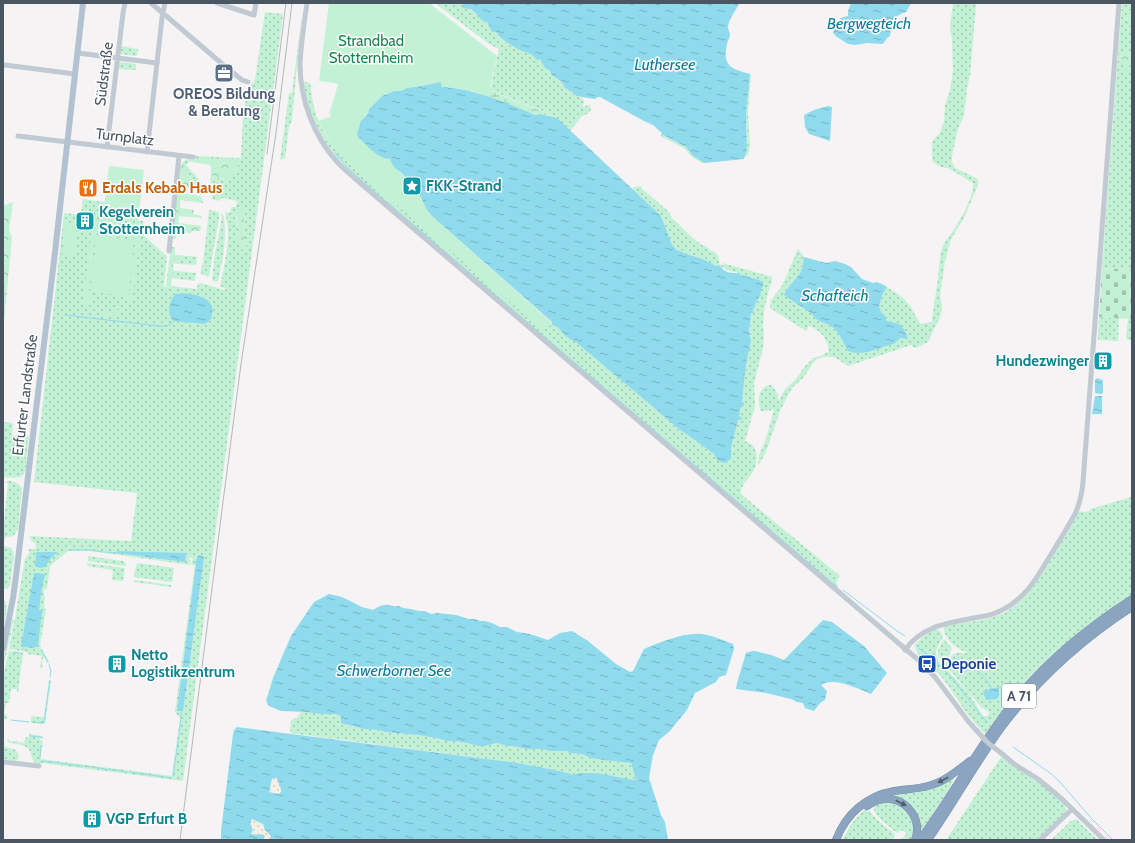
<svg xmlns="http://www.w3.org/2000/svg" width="1135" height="843" font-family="Cabin,sans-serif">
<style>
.grass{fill:url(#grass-dots);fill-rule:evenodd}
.forest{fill:url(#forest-crowns)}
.wetland{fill:url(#wetland-marsh)}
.sand{fill:url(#sand-dots)}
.cemetery{fill:url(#cemetery-stones)}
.park{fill:#c3f1d5;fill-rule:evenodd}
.water{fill:url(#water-ripples);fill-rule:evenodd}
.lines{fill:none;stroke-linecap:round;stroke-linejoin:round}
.stream{stroke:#90daee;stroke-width:1}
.highway-casing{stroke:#7690ad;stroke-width:8}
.minor{stroke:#c1cad2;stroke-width:5}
.major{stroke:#b3c2d1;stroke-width:6}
.highway{stroke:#8ba5c1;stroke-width:7}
.rail{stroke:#b5b8bd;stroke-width:1}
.minor-bridge{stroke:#c1cad2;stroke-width:5}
.oneway{fill:#505e6b}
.labels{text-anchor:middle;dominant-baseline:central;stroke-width:3;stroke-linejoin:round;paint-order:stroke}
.shield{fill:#fff;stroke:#808990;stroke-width:1}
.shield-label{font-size:14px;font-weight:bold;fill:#4a5661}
.park-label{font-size:15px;fill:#17864f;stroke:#fff}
.street-label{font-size:15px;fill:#4a5661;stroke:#fff}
.service-label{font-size:15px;font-weight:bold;fill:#4e5e75;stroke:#fff}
.culture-label{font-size:15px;font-weight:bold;fill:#0d838f;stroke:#fff;text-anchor:start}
.food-label{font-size:15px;font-weight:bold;fill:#c56008;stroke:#fff;text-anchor:start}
.transit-label{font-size:15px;font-weight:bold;fill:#164399;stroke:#fff;text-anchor:start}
.water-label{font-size:16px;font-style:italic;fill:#0c7c9b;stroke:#fff}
</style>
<defs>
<pattern id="grass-dots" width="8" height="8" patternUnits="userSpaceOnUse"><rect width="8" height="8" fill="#c3f1d5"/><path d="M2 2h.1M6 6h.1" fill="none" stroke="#a0c6b0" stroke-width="1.8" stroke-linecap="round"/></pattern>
<pattern id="forest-crowns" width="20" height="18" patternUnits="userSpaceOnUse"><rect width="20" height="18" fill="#c3f1d5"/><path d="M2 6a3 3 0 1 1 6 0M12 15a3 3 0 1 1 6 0" fill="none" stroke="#a0c6b0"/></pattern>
<pattern id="wetland-marsh" width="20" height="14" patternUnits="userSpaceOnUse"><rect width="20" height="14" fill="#c3f1d5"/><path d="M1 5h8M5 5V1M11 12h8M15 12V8" fill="none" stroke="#a0c6b0"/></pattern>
<pattern id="sand-dots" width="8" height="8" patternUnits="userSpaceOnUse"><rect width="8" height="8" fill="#f5f0e5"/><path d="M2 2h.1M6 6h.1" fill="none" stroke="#d4d0c7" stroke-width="1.8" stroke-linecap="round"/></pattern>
<pattern id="cemetery-stones" width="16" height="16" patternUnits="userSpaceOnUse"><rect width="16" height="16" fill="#c3f1d5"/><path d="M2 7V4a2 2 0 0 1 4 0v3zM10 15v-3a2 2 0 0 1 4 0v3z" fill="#a0c6b0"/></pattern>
<pattern id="water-ripples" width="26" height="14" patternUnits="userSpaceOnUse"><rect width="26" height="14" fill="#90daee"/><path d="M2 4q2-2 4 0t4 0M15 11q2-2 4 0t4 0" fill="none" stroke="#78b4c4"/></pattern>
</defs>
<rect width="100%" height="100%" fill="#f5f3f3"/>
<g class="grass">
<path d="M435 3H462C473 14 486 16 492 32H496C499 39 509 45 516 48 519 49 523 49 526 51 531 54 534 58 540 59L545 67 549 70 550 73 562 82 564 87 570 91 575 94 577 96 583 99 584 103 582 106 584 107 587 105H590L591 109 590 112 581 117 570 131 553 115 490 90 499 49 489 44Z"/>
<path d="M953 3H976V5L970 76 967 88 964 116 959 126 956 137 952 156V162L955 168 976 178 978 180V185L964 218 951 239 945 261 940 296 942 307 940 318 935 327 928 342 916 348 913 347 911 345 848 366 834 357H823L817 359 813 363 804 377 793 387 788 395 780 411 766 452 758 466 759 455 766 439 774 410 765 411H761C756 400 759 385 772 385L778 395 779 401 784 390 796 379 805 366 814 358 823 355 829 351C828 340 821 330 809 326L806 331 770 308 771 300 782 286 798 249 804 257C803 263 803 268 800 273 795 280 787 286 785 295L812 314 816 319 821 322 827 324 834 328 840 336 849 351 868 352 905 332 899 324C885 322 884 319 879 307L882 296 887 287C894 292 901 295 906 301 912 307 915 317 921 324L932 322C933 307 936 294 938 279 939 270 939 258 942 249 944 242 949 237 953 231 961 219 974 197 973 183L948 168 941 167 934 163 932 158V143L934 139 940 133 944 121 945 105 950 90 953 70 952 41 950 26Z"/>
<path d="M1122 3H1132V10L1128 12 1127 25 1131 26 1132 24V270L1102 268ZM1122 51 1131 52 1130 62 1124 60 1120 52Z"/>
<path d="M265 12 283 14 183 781 41 763 40 764 35 763C32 760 32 755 30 751 26 743 15 745 8 742L7 739H9V741L16 742V740H17V742L24 743 26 737H29V734L42 736 43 738H40V740L43 741 40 759 172 776 180 718 175 712 195 565H191L193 558 189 557V559L191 560 190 565 90 551H68L50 566 47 589H44V595L45 596 44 608 46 609 40 646 49 662 48 663 43 656 42 665 43 667 42 666 41 669H40L42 656 27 654V652L9 649 15 618 25 559 29 554V549H36L35 543 31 541V539L29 536 131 541 137 493 34 482 64 213 81 215 83 199 105 202 103 217 143 221 142 234 167 256 164 287 171 286 197 289 198 284 200 283 225 290 226 289 220 286C224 268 228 250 228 231 228 225 226 219 225 212L230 213 231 207H236L237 201 221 198 220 201 212 199 214 184 210 183 211 174 214 177 223 179 235 172 241 158 243 115 248 88 255 80ZM238 212 245 213 244 220 245 239 246 242V248C228 235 243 228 235 217Z"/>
<path d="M302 13 292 120 289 127 285 158 280 160 289 93H292Z"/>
<path d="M121 46 138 49 137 56 121 54Z"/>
<path d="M120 62 136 64V70L118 69 119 63Z"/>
<path d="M304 82 310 83C312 95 313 108 318 120 325 139 341 154 355 169L544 330 552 323 554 326 555 325 563 332 567 337 577 342 652 406 676 427 714 454 718 461 731 458V448L742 402 746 364 751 341 749 333 751 313 757 302 763 283 759 280 739 274 738 272C727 272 727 269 718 265L716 266 705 260 684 253 677 250 672 245 661 216 632 189 634 187 641 186 642 189C651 196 659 203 668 211 670 214 671 217 673 219 685 229 693 242 709 248V250C716 251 720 257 719 263L722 266 723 263 726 264 773 277 768 293 764 311 763 326 764 333 763 348 754 383 755 406 745 441C758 445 759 458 754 470 750 479 741 482 741 494L840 576 836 582 838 586 837 588 363 184C356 177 348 170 341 162 323 143 304 109 304 82Z"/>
<path d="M188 158 187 161 189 162 186 165 204 185 200 184 197 186H193L184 165 181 164Z"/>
<path d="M210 210 219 212V218L209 276 208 277 200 273 203 263 209 211Z"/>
<path d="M220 214 223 215 224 217C227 239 223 259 218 281L215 282 212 280 215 253 222 218Z"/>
<path d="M179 255 197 257 196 265 180 264 181 259Z"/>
<path d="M176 271 196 273 195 281 177 279 175 275Z"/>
<path d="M3 289 7 290 4 320 3 319Z"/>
<path d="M1099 317 1119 318 1118 341 1098 340Z"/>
<path d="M1128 319H1132V340L1126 339Z"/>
<path d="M3 422 13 423 12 435 29 436 26 460H27C25 480 22 478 3 477Z"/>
<path d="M7 481C13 480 18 483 22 488L18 530H17C15 536 12 537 6 537L5 539 3 538V532L8 483H6Z"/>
<path d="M1132 497V595C1096 618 1062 643 1032 674 1014 693 999 713 985 734 976 725 968 715 961 705 954 694 947 683 938 673 930 665 915 656 915 645 921 639 930 628 939 630L943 636C940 646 932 650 939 661L968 692 983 716H987L989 714V712L981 707 938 656V650L944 639 950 646 952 649C949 656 946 658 952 665L953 663 950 658C954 651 960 653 967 653V652C964 651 960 650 958 648 951 644 943 635 944 627L945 626C961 622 978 622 994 617 1026 606 1041 576 1057 549 1065 536 1073 524 1079 511L1084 512 1090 511V509Z"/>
<path d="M3 546 9 547 12 548 14 556 10 584 9 587 7 589H3Z"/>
<path d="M88 556 123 561 126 563 125 566 88 561Z"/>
<path d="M87 563 125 568 123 581 112 580 113 570 87 566Z"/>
<path d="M139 563 174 568 172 582 134 577 136 565Z"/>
<path d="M134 580 171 585V587L134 582Z"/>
<path d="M3 600 5 601 7 609 3 629Z"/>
<path d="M12 619H14L3 669V662Z"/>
<path d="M9 651 26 653H23L18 692H17V689H11L9 703H6L4 714 7 715V718L3 720V675Z"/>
<path d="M49 680H51L45 723 43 724 31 723V717L32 716 44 717Z"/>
<path d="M300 712H306L321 714H338L341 717V723L348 726 379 730 385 732 419 735 441 739 446 741H456L464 743 485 746 497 743 507 746H512L527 749H543L549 751H566L570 753 582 754 591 758 604 760 631 763 636 780 623 779 588 772 574 775 564 772 518 763 290 733 291 720 298 717Z"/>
<path d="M3 746 16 750 19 757 18 760 15 761 3 759Z"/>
<path d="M1001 757 1050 790 1065 805 1066 809 1065 813 1049 829 1036 840H946Z"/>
<path d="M954 778 952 784 922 831 920 829C919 807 908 802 889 795L932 789Z"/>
<path d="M891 801 906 808 915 825 913 840H901L907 833 901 830 898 833 896 832C891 828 874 816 874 809 874 807 875 805 876 803Z"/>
<path d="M864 810 869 811 882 824 895 834V835L893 839 894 840H842L852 823Z"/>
<path d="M1076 819 1098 840H1051L1071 821Z"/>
</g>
<g class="forest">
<path d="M1130 10H1132V24L1131 26H1127L1128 12Z"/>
<path d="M1121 51H1130L1131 52 1129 71 1123 70 1125 61 1120 58V52Z"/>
<path d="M196 156 241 158 235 172 228 179 214 177 211 174V165L187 161 188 158H193Z"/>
<path d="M181 164 184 165 193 186H197L200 184 204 185 202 189 182 187 181 193 201 196 203 203 180 200V208L194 210 193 214 202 216V218L179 216 178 223 201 226 200 231H192L191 233 177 232 176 239H172L180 165Z"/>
<path d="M13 202 9 230 12 237 7 290 3 289V206Z"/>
<path d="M240 209 245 210 244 220 245 239 246 242 245 251 242 250 240 244 237 239 236 229 238 224 236 215Z"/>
<path d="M171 247H175V255H179L181 259 180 264 173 263V270L176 271 175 275 177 279 172 278 171 286H167L166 285Z"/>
</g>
<g class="wetland">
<path d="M750 74H751L748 114 750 146 748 155 746 156 744 155C750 141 746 127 746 112 746 99 748 87 750 74Z"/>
<path d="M484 88 531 107 553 115 557 118 540 114 535 115 478 93Z"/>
<path d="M662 135 686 147 693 156 704 163H702L692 157 684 148 662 137Z"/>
</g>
<g class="sand">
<path d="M112 224C121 225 125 228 132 233L131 235 102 231V228Z"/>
<path d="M277 777C278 782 282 787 281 792L279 794 268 792 272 779 274 778 275 779Z"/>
<path d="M252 819 263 823 265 830 271 836V838L268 839H264L265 837 264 835H255L251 834V825L250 824Z"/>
</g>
<path class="cemetery" d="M1102 268 1132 270V319L1099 317Z"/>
<g class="park">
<path d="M329 3H429L497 56 488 96C474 91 458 88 442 87L441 82 421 86 407 88 401 92 394 91 389 93 382 96 369 109 368 114 365 116 389 159 392 161V164C400 173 412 180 418 191 423 199 426 208 432 216L552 323 544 331 355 169 333 146 318 121 329 117 330 118 331 114H329L338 85V84L335 83 319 81Z"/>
<path d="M109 166 144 170 138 221 103 217Z"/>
<path d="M115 219C131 222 139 230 139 247L133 295C125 318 103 322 88 303H83L92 227H97L107 221ZM112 223C127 224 134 230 135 245L129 299C117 320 91 315 89 290L95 236C100 229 104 226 112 223Z"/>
<path d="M66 222 78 224 75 257 62 255Z"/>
<path d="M101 231 131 235V237L100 234Z"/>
<path d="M97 236 134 240 128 296 90 292Z"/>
</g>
<g class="water">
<path d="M462 3H738L739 4C735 12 729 18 728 27 728 30 730 32 730 36 729 39 727 42 727 45 722 66 732 69 750 74L746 112 747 149 744 159 704 163 693 156 686 147 663 135 662 137 661 136 662 133 653 125 644 121 600 97H598L595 99 576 96 575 94 570 91 564 87 562 82 552 75 549 70 545 68 540 59 537 60C531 52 526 53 518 49 510 45 500 39 496 32H492L487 22 483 21 477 16V14L470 9 463 8Z"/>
<path d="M851 3H912L910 5 906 12C893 16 892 23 890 36L887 38 883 44 867 43 855 45 848 44 837 37 833 33C836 24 838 17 848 16V11Z"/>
<path d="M441 82 442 87C475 89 505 102 535 115L540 114 557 118 661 216 672 245 677 250 684 253 705 260 716 266 718 265C722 267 722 269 725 271 729 273 733 273 737 273L739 272V274C747 277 756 278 763 282V286L764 287H762L760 295 761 296 759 297 753 310 754 313H751L749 333 751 341 746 364 742 402 745 404 741 406 739 416 743 419 738 420 731 448V458L727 462 724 463 718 461 714 454 676 427 652 406 577 343C574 341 571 340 568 338 562 334 560 326 552 325V322L432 216 427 210 418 191 402 173 396 169 392 164 390 159C378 159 368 146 359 138L357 134 361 121 368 114 369 109 382 96 394 91H401L407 88 421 86Z"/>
<path d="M828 106 832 107 830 141 809 134 805 127 804 115 814 110Z"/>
<path d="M804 257 826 263 835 261 845 264 851 267 862 279 873 283 877 282 884 285 887 287 882 296 879 307 882 314 885 315 886 320C890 323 896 322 899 324 904 327 906 334 908 339L900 338 895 343 868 352 855 353 848 351 840 336 834 328 827 324 821 322 816 319 812 314 784 295C788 286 795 280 800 273 803 268 803 263 804 257Z"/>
<path d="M176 294C189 292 217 296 212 315 211 320 209 322 204 324L174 321C166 316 169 299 176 294Z"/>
<path d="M1097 378 1103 380V393L1101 394 1095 393V380Z"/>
<path d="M1095 396H1102V414H1092Z"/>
<path d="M117 551 186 553 185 562 117 553Z"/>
<path d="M37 552H57V553L51 558 45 567C42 568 37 568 35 566L36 553Z"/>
<path d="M199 555 204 557 183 711H177L196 564 195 563 198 556Z"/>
<path d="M34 573H37L45 574 42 587 39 610 42 611 38 645 36 647 32 648 21 646Z"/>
<path d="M329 594 342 597 362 607 373 610C376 608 381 605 385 605 390 604 392 607 399 606L403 608 411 609 419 611H425L431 614 438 613 456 615 469 619H475L480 621H485L492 623 500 627H507L517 632 530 634 548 640 560 633 572 631 588 641 616 664 630 672 633 671 644 649C661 642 689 630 707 635 716 637 725 641 733 644L734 649 726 675 719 677 716 682 695 693 687 710 669 732 659 740 653 755 649 778 661 815 665 822 668 840H221V831L233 734 234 730 237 727 518 763 564 772 574 775C587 768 620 779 636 780L631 763 604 760 591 758 582 754 570 753 566 751H549L543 749H527L512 746H507L497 743 485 746H480L456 741H446L441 739 419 735 385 732 379 730 365 729 343 724 341 723V717L338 714H321L306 712 281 711 269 706 266 701 273 678 291 636 314 602ZM276 777 279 783V786L281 788V792L279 794 269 792 272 779 274 778 275 780ZM252 819 263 824 265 830 271 836V838L268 839H264V838L265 837 264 835 260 834 259 835 251 834C253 830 253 829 251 825L250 824Z"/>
<path d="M823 620 832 622 864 646 887 673 871 694C859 689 833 676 821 685L827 691 825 700 820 703 814 711 805 708 803 703 797 702 791 699 766 693 736 689 737 683 746 653 752 651H755L771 655 784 660Z"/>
<path d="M999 687V696L997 699 987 700 985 697 983 691Z"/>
</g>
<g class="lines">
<g class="stream">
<path d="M335 153 346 166 360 179 837 587"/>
<path d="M65 315 159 326C166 326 169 327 174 321"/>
<path d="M69 550H90L103 552"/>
<path d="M105 552 117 553"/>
<path d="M843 590 897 631 905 636"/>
<path d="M919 648 939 665 952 678 987 723"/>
<path d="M23 649 24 647"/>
<path d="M42 651 48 662"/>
<path d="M14 652 20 653"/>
<path d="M957 659C970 667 986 672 991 689"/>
<path d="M49 665 51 671 50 677"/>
<path d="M47 700 50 681"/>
<path d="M11 720 29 722"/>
<path d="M33 722 44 723 47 702"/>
<path d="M179 734 181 718V711"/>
<path d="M30 736H31L41 737"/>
<path d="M1013 747 1050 773 1059 781 1092 819 1113 840"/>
<path d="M40 758 41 746"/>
<path d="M42 761 83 766"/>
<path d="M85 766 105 769"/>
<path d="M108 769 127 772"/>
<path d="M130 772 171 778"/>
<path d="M173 776 179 736"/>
</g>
<defs>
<g id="highway">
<path d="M867 806C874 801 882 798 891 799 910 802 922 822 915 840"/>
<path d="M836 840C846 814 866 796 894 791 905 789 917 789 928 786 944 782 957 771 970 761"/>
<path d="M920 840C952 796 978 748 1012 704 1045 662 1087 628 1132 599"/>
<path d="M928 840C953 804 975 764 1001 728 1037 680 1081 640 1132 607"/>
</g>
</defs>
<use href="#highway" class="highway-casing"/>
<g class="minor">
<path d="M151 3 227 68 242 80 248 82"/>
<path d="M217 3 254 15 256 3"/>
<path d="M307 3C304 23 301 44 300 64 300 100 314 137 338 163 345 170 352 176 359 182L916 658 935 677 968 721 977 731"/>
<path d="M78 53 157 63"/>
<path d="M5 65 75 74"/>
<path d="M18 136 193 157"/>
<path d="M107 147 123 13 125 3"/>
<path d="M147 152 162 18 165 3"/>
<path d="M169 251 179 156"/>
<path d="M905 650C923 624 951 623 979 617 987 616 995 614 1002 610 1025 599 1037 578 1050 556 1059 542 1067 528 1075 514 1080 503 1082 494 1083 482L1119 3"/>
<path d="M1001 753 1014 764 1038 779 1062 799 1104 840"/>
<path d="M3 762 39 766"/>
<path d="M1040 840 1072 809"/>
</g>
<path class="major" d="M3 649 13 598 16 576 54 261 83 3"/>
<use href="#highway" class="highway"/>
<g class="rail">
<path d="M267 154 286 3"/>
<path d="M180 840 223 502 241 364 276 133 292 3"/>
</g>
<path class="minor-bridge" d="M977 731 988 743 1001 753"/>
</g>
<defs><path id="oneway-solid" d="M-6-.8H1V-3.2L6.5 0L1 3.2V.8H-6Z"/></defs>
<g class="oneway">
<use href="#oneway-solid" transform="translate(943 780) rotate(152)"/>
<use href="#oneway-solid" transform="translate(901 803) rotate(27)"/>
</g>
<defs>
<symbol id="office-square" viewBox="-11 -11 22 22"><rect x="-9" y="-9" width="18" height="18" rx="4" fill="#5c6f8a" stroke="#fff"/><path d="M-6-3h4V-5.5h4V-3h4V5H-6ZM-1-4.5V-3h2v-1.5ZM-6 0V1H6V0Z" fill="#fff"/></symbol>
<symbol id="sight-square" viewBox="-11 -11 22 22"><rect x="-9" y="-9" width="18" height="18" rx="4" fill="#0f9aa8" stroke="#fff"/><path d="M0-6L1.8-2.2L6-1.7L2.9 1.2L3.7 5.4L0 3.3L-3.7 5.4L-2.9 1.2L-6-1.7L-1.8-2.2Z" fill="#fff"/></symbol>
<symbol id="restaurant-square" viewBox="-11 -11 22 22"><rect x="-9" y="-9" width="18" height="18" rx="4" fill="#e8710a" stroke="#fff"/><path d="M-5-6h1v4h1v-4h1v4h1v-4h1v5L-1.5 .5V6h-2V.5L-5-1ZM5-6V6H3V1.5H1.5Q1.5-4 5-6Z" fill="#fff"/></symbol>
<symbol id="building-square" viewBox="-11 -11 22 22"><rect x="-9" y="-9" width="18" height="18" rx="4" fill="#0f9aa8" stroke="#fff"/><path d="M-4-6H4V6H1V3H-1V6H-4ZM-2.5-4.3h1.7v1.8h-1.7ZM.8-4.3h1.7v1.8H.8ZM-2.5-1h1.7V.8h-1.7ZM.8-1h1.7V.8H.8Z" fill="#fff"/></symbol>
<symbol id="bus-square" viewBox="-11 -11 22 22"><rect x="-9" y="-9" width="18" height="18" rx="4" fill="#1a4fb4" stroke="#fff"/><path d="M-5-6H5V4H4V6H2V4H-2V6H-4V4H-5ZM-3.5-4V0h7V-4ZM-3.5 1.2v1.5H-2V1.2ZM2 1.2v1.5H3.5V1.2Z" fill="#fff"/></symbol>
</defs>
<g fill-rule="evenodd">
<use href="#office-square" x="213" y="62" width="22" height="22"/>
<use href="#sight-square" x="401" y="175" width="22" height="22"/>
<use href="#restaurant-square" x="77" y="177" width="22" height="22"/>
<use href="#building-square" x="74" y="210" width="22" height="22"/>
<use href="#building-square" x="1092" y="350" width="22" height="22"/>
<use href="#building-square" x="106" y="653" width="22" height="22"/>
<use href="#bus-square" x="916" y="653" width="22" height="22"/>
<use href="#building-square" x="81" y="808" width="22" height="22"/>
</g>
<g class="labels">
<rect class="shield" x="1002" y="684" width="34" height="24" rx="3"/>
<g class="shield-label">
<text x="1019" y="696">A 71</text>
</g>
<g class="park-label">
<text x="371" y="41">Strandbad<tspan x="371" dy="17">Stotternheim</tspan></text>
</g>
<g class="street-label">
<text transform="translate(104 74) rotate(-83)">Südstraße</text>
<text transform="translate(125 137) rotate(7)">Turnplatz</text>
<text transform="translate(25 395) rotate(-83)">Erfurter Landstraße</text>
</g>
<g class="service-label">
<text x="224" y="94">OREOS Bildung<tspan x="224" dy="17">&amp; Beratung</tspan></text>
</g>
<g class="culture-label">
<text x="426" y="186">FKK-Strand</text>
<text x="99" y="212">Kegelverein<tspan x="99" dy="17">Stotternheim</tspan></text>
<text x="1089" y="361" text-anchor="end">Hundezwinger</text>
<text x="131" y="655">Netto<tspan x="131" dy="17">Logistikzentrum</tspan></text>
<text x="106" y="819">VGP Erfurt B</text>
</g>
<g class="food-label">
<text x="102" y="188">Erdals Kebab Haus</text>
</g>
<g class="transit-label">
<text x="941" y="664">Deponie</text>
</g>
<g class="water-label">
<text x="869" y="23">Bergwegteich</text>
<text x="665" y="64">Luthersee</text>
<text x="835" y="295">Schafteich</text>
<text x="394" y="670">Schwerborner See</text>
</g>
</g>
<rect width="1135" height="843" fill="none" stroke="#4a5661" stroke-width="8"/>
</svg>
